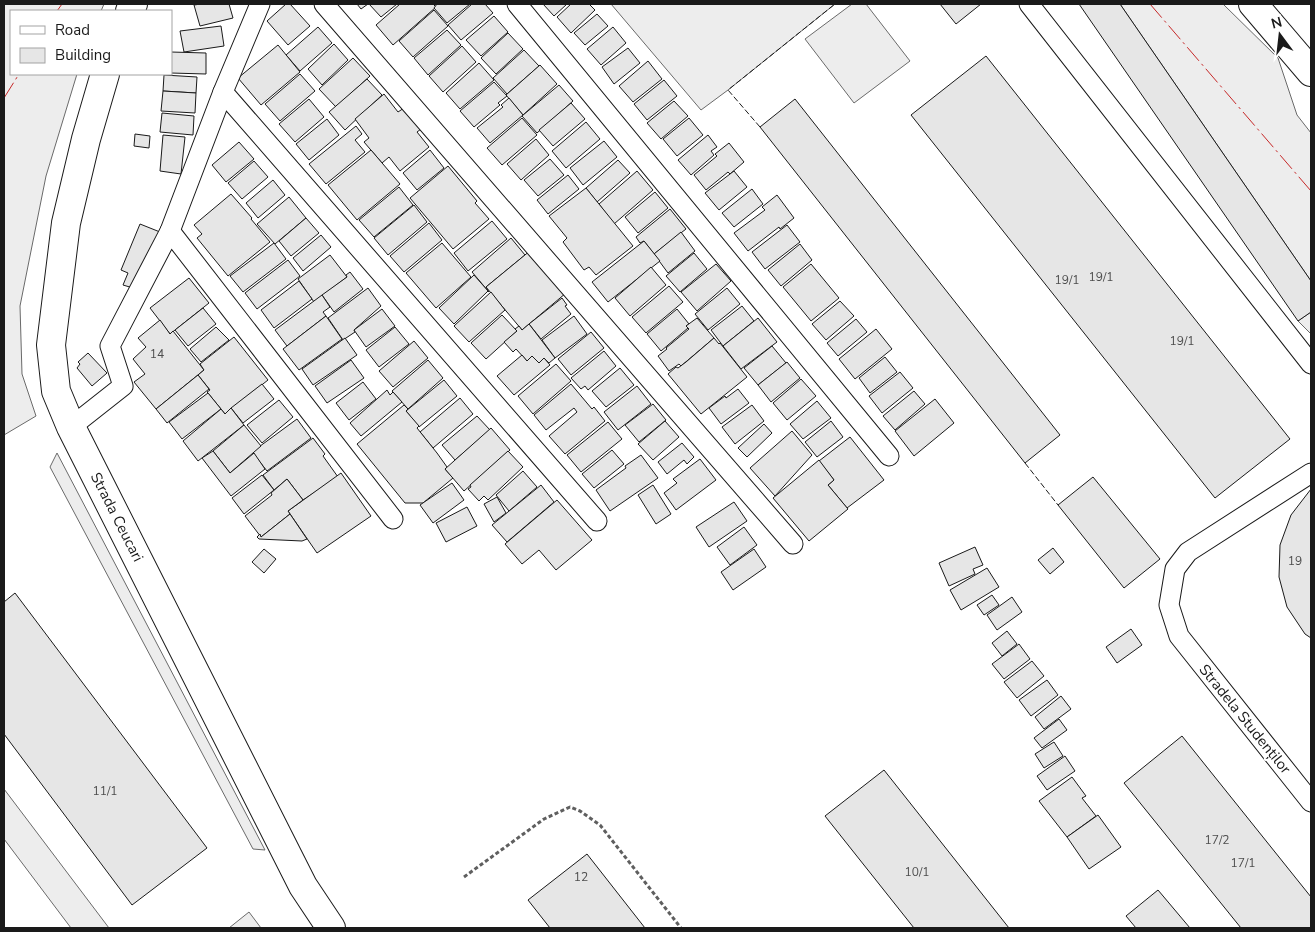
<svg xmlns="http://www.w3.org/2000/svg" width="1315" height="932" font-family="'Nunito Sans',sans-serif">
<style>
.built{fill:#ededed;stroke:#6a6a6a}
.building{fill:#e6e6e6;stroke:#1a1a1a}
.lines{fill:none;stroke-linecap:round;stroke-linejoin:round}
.lane-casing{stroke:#1a1a1a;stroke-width:21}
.street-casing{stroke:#1a1a1a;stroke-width:30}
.path{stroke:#5f5f5f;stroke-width:3;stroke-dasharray:4 2.5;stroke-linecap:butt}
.lane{stroke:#fff;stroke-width:19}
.street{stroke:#fff;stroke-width:28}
.fence{stroke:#1a1a1a;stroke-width:1;stroke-dasharray:6 2.5;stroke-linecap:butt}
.power{stroke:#c62828;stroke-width:1;stroke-dasharray:18 4 2.5 4;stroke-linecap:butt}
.labels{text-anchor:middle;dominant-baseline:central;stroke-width:4;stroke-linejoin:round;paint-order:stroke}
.number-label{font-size:12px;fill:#4d4d4d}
.street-label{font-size:15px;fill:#1a1a1a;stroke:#fff}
</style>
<rect width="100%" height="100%" fill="#fff"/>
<g class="built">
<path d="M4 4H104L101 11H11V74H77L46 176 20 306 22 374 36 416 4 435Z"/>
<path d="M611 4H835L728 90 701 110Z"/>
<path d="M852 4H866L910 61 854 103 805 39Z"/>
<path d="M1120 4H1223L1278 58 1297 115 1311 133V281Z"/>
<path d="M1311 312V334L1298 321Z"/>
<path d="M57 453 265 850 253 849 50 467Z"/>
<path d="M4 789 109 928H71L4 839Z"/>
<path d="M249 912 261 928H229Z"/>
</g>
<g class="building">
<path d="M201 4H229L233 18 200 26 194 5Z"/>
<path d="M286 4H290L310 26 288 45 267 21Z"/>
<path d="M357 4H368L361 9Z"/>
<path d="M369 4H397L381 17Z"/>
<path d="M400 4H433L436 7 393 45 376 25Z"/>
<path d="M437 4H470L447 23 434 8Z"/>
<path d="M472 4H485L493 13 461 40 448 25Z"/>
<path d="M543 4H567L554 16Z"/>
<path d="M571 4H589L595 10 571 33 557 17Z"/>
<path d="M940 4H981L956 24Z"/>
<path d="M1079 4H1120L1311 281V312L1298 321Z"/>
<path d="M434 10 448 26 413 57 399 41Z"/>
<path d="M597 14 608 26 585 45 574 33Z"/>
<path d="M494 16 508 32 481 56 466 40Z"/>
<path d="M221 26 224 46 184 52 180 31Z"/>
<path d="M318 27 332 43 300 71 286 55Z"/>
<path d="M613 27 626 43 601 65 587 49Z"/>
<path d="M447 30 461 45 428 75 414 58Z"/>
<path d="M508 33 523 49 496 74 481 58Z"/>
<path d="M334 44 348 60 322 85 308 69Z"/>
<path d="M278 45 300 72 261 105 238 78Z"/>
<path d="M462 46 476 62 443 92 429 76Z"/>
<path d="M628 48 640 63 614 84 602 67Z"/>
<path d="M524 50 539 66 507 94 493 78Z"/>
<path d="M171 52 206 53V74L171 73Z"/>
<path d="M986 56 1290 439 1215 498 911 115Z"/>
<path d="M353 58 370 76 336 107 319 89Z"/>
<path d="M648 61 662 79 633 102 619 86Z"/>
<path d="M479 63 494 80 460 109 446 93Z"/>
<path d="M540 65 557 84 523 115 506 95Z"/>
<path d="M300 74 315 91 280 121 265 104Z"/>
<path d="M164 75 197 77 196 93 163 91Z"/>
<path d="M367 79 382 95 345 130 329 112Z"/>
<path d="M664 80 677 96 647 120 634 104Z"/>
<path d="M494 82 507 96 498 103 500 105 474 127 460 111Z"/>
<path d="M559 85 573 101 537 133 522 116Z"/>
<path d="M163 91 196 93 195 113 161 111Z"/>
<path d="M384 94 398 112 404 108 421 129 417 132 429 147 400 171 389 157 382 163 364 142 369 138 355 119Z"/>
<path d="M509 98 523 115 490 143 477 128 503 107 501 105Z"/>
<path d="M309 99 324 117 295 142 279 124Z"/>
<path d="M795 99 1060 435 1025 463 760 127Z"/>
<path d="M674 101 688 116 661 139 647 123Z"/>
<path d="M571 103 585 119 553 146 539 130Z"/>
<path d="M162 113 194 116 193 135 160 132Z"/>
<path d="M522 118 537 135 502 165 487 148Z"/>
<path d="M689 118 703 135 677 156 663 139Z"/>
<path d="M327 119 339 135 309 160 296 144Z"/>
<path d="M586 122 600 139 566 168 552 151Z"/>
<path d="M356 126 362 134 355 140 365 152 326 184 309 164Z"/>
<path d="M135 134 150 136 149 148 134 146Z"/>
<path d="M163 135 185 137 181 174 160 171Z"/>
<path d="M708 135 717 147 711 151 714 155 691 175 678 160Z"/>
<path d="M536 139 549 155 521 180 507 164Z"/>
<path d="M604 141 617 157 583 185 570 168Z"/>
<path d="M239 142 254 159 226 182 212 165Z"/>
<path d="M729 143 744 162 730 174 728 172 706 190 694 175 717 156 715 154Z"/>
<path d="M371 150 400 184 357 220 328 185Z"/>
<path d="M430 150 444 168 417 190 403 173Z"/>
<path d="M550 159 564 175 538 196 524 180Z"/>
<path d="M618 160 630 173 597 202 586 188Z"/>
<path d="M254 161 268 177 242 199 228 183Z"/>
<path d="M448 166 477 201 475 203 489 219 453 249 410 198Z"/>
<path d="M637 171 653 190 614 224 599 204Z"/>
<path d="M734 171 747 187 719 210 705 193Z"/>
<path d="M568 175 579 189 548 214 537 200Z"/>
<path d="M273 180 285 195 258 218 246 203Z"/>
<path d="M399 187 413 205 374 237 359 220Z"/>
<path d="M586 188 633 246 596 275 589 267 584 270 563 242 567 238 549 216Z"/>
<path d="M752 189 763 204 734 227 722 213Z"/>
<path d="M655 192 668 208 638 233 625 217Z"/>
<path d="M231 194 252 218 251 219 270 242 228 276 197 238 202 234 194 225Z"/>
<path d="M777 195 794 218 780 229 779 227 748 251 734 233 765 210 762 207Z"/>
<path d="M289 197 306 218 275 244 257 224Z"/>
<path d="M414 205 427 222 388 255 374 238Z"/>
<path d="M670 209 686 229 654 254 644 241 640 243 636 237Z"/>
<path d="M306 218 319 233 291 256 279 241Z"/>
<path d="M492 221 507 239 468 271 454 253Z"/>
<path d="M429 223 442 240 404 272 390 256Z"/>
<path d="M140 224 160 232 133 288 123 285 128 273 121 270Z"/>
<path d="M787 225 800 242 765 269 752 252Z"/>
<path d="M681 232 695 251 668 273 654 254Z"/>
<path d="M321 235 331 247 303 271 293 258Z"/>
<path d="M511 238 525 255 486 287 489 292 472 272Z"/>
<path d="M644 241 660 261 608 302 592 282Z"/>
<path d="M274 243 286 259 243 292 230 276Z"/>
<path d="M442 243 471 277 436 308 406 273Z"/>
<path d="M800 244 812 260 781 286 768 270Z"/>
<path d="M531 250 566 293 522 330 486 287Z"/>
<path d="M694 253 707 269 680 292 666 276Z"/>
<path d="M330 255 347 277 314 302 298 279Z"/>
<path d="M288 260 300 276 257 309 245 293Z"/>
<path d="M716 264 731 281 697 311 681 292Z"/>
<path d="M811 264 839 298 811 321 783 287Z"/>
<path d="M651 267 666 285 630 316 615 298Z"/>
<path d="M350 272 363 289 334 312 322 295 347 277 346 275Z"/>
<path d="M474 275 488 291 454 324 439 308Z"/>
<path d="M189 278 209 303 170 334 150 308Z"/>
<path d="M299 281 312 299 274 328 261 310Z"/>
<path d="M669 286 683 302 646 333 632 317Z"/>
<path d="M368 288 381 306 354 330 355 332 343 340 328 318Z"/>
<path d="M727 288 740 304 708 330 695 314Z"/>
<path d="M491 292 505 310 469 342 454 326Z"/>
<path d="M322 295 330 307 323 312 326 316 287 346 275 330Z"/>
<path d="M562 298 567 305 565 306 571 314 541 339 529 324Z"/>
<path d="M840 301 854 316 826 340 812 324Z"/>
<path d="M742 306 754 321 723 346 711 330Z"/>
<path d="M203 308 216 324 188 346 175 330Z"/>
<path d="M382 309 395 326 366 347 354 330Z"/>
<path d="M677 309 689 324 686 326 688 328 661 351 647 334Z"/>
<path d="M502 315 517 331 486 359 471 343Z"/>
<path d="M326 316 342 339 299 370 283 349Z"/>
<path d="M574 316 587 334 555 358 542 340Z"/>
<path d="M697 318 714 338 681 366 679 364 669 371 658 356 667 349 666 348 689 329 686 326Z"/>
<path d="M758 318 777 342 741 369 723 346Z"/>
<path d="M856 319 867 332 838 356 827 343Z"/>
<path d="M160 320 170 334 173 331 204 370 156 409 134 382 145 374 133 359 146 347 138 338Z"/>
<path d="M529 324 555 358 549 363 544 358 539 363 532 356 527 361 516 349 513 352 504 342 517 331 515 329 519 326 522 330Z"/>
<path d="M216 327 229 340 201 362 190 349Z"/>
<path d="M395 327 409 344 379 367 366 350Z"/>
<path d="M876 329 892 349 855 379 839 359Z"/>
<path d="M591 332 604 348 571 375 558 359Z"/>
<path d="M234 337 268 380 225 414 208 393 207 392 210 390 198 375 204 370 200 364Z"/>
<path d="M345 338 357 355 313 385 302 369Z"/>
<path d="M714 338 719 344 720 343 747 377 701 414 668 374 676 367 678 368 686 362Z"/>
<path d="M414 341 428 358 393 387 379 371Z"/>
<path d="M772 346 786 363 758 385 744 368Z"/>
<path d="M604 351 616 366 588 390 585 386 581 389 571 378Z"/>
<path d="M88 353 107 373 92 386 77 368 80 364 78 362Z"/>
<path d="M522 355 527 361 532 356 539 363 544 358 550 365 514 395 497 376Z"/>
<path d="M885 357 897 372 870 393 859 378Z"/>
<path d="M351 360 364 378 327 403 315 386Z"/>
<path d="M428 360 443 378 408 409 392 391Z"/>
<path d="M787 362 800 378 771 402 758 385Z"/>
<path d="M556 364 571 381 533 414 518 396Z"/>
<path d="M620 368 634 385 606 407 592 391Z"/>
<path d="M900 372 913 388 882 413 869 396Z"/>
<path d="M198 375 209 389 167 423 156 409Z"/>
<path d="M801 379 816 396 787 420 773 403Z"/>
<path d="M444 380 457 396 419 427 406 411Z"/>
<path d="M363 382 376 399 349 420 336 403Z"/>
<path d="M262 384 274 399 243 423 231 408Z"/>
<path d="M571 384 592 409 594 407 605 421 565 454 549 436 577 412 574 408 546 430 534 415Z"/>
<path d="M637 386 651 404 618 430 604 412Z"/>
<path d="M738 389 749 403 721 424 709 408 725 396 726 398Z"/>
<path d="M387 390 390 395 393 392 402 402 361 436 350 423Z"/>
<path d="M914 391 925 404 895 430 883 416Z"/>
<path d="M208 393 221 409 182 439 169 422Z"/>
<path d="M460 398 473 414 433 448 420 432Z"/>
<path d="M935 399 954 423 914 456 895 431Z"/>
<path d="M279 400 293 417 262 443 247 425Z"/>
<path d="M817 401 831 418 803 439 790 424Z"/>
<path d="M653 404 666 420 639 442 625 425Z"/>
<path d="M404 405 408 409 406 411 419 426 417 428 437 453 447 467 445 469 453 478 423 503H405L357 444Z"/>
<path d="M752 405 764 421 735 444 722 427Z"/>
<path d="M231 408 244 425 198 461 183 441 221 409 225 414Z"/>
<path d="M477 416 490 430 455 460 442 445Z"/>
<path d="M297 419 311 438 267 471 252 452Z"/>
<path d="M665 421 679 437 653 460 638 444Z"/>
<path d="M831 421 843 437 817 457 805 442Z"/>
<path d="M608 422 622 439 581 472 567 455Z"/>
<path d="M764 424 772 433 747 457 738 448Z"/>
<path d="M244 425 261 446 230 473 213 451Z"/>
<path d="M491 428 510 450 464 491 445 469Z"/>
<path d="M792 431 812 455 775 496 750 468Z"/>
<path d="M850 437 884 480 847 508 828 485 834 480 819 461Z"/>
<path d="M313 438 325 454 323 456 338 477 303 500 287 479 274 490 263 475Z"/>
<path d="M682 443 694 457 687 464 684 460 667 474 658 462Z"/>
<path d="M612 450 624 464 594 488 582 474Z"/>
<path d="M213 451 230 473 254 453 265 469 231 496 202 458Z"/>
<path d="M508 451 523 467 488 500 484 496 479 501 468 489 471 487 470 485Z"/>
<path d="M641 455 658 478 610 511 596 490 626 468 625 466Z"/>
<path d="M700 459 716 480 676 510 664 493 677 483 673 479Z"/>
<path d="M819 460 834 480 828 485 848 509 809 541 773 498Z"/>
<path d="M523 471 537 487 509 511 496 495Z"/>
<path d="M341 473 371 516 317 553 288 511Z"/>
<path d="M262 475 274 490 244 514 232 498Z"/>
<path d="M1093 477 1160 559 1124 588 1058 505Z"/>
<path d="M287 479 303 500 288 511 290 514 261 537 245 516 272 495 271 493Z"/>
<path d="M452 483 464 500 433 523 420 505Z"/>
<path d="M541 485 554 502 507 542 492 525Z"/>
<path d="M653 485 671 514 656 524 638 495Z"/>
<path d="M1311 489V638L1305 634 1287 607 1279 577 1280 545 1291 515Z"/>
<path d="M497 497 506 513 494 522 484 504Z"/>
<path d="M557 500 592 540 556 570 539 550 522 564 505 544Z"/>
<path d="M734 502 747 521 709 547 696 527Z"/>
<path d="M467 507 477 526 446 542 436 523Z"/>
<path d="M290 514 307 539 302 541 259 539 257 537 260 534 261 537Z"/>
<path d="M744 527 757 545 730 565 717 547Z"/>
<path d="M975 547 983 565 973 569 975 574 949 586 939 563Z"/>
<path d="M1053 548 1064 562 1050 574 1038 560Z"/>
<path d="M264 549 276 559 264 573 252 562Z"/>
<path d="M754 549 766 567 733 590 721 572Z"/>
<path d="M987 568 999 587 961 610 950 590Z"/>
<path d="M15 593 207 848 132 905 4 734V602Z"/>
<path d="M992 595 999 605 984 615 977 605Z"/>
<path d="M1012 597 1022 612 997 630 987 615Z"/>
<path d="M1131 629 1142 645 1117 663 1106 647Z"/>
<path d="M1007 631 1017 644 1002 656 992 643Z"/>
<path d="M1019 644 1030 659 1004 679 992 664Z"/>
<path d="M1032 661 1044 676 1017 698 1004 682Z"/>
<path d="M1047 680 1058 695 1031 716 1019 700Z"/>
<path d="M1061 696 1071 709 1044 729 1035 717Z"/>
<path d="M1059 719 1067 730 1042 748 1034 738Z"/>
<path d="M1182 736 1311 897V928H1241L1124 783Z"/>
<path d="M1054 742 1063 756 1044 768 1035 754Z"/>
<path d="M1065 756 1075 771 1047 790 1037 776Z"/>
<path d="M884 770 1009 928H914L825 816Z"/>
<path d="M1072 777 1086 796 1082 798 1096 816 1067 837 1039 801Z"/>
<path d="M1098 815 1121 847 1089 869 1067 837Z"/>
<path d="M587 854 645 928H550L528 900Z"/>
<path d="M1158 890 1190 928H1136L1126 916Z"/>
</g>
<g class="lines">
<defs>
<g id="lane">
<path d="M324 4 793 544"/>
<path d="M517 4 889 456"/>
<path d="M1029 4 1311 364"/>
<path d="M223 92 260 4"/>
<path d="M170 231 223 92 597 521"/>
<path d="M71 427 123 386 110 346 170 231 393 519"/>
<path d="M1311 473 1188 552 1175 569 1169 605 1179 636 1311 802"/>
</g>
<g id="street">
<path d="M1253 4 1311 72"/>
<path d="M130 11 133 4"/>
<path d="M105 74 86 139 66 223 51 345 56 391 71 427 303 886 331 928"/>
</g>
</defs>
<use href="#lane" class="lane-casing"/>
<use href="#street" class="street-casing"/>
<path class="path" d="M464 877 544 819 570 807 580 811 600 825 681 928"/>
<use href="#lane" class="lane"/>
<use href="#street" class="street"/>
<g class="fence">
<path d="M760 127 728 90 835 4"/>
<path d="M1025 463 1058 505"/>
</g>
<g class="power">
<path d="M1150 4 1311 191"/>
<path d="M57 11 62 4"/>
<path d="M4 98 19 74"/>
</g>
</g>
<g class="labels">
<g class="number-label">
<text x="1101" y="277">19/1</text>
<text x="1067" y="280">19/1</text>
<text x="1182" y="341">19/1</text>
<text x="157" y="354">14</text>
<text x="1295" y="561">19</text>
<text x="105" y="791">11/1</text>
<text x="1217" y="840">17/2</text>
<text x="1243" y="863">17/1</text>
<text x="917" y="872">10/1</text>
<text x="581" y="877">12</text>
</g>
<g class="street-label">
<text transform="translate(117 517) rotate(63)">Strada Ceucari</text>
<text transform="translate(1245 719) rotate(51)">Stradela Studenților</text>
</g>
</g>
<rect width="1315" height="932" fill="none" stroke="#1a1a1a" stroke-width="10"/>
<rect x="10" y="10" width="162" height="65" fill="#ffffff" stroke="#a3a3a3"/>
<rect x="20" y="26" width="25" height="8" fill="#ffffff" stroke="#a3a3a3"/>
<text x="55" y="35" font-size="15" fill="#1a1a1a">Road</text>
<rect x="20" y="48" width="25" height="15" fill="#e6e6e6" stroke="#a3a3a3"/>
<text x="55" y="60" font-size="15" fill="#1a1a1a">Building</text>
<g transform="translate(1280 35) rotate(345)" stroke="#ffffff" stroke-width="4" paint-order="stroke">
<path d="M0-4L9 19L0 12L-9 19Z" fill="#1a1a1a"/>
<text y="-8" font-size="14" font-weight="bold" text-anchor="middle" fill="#1a1a1a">N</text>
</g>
</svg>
